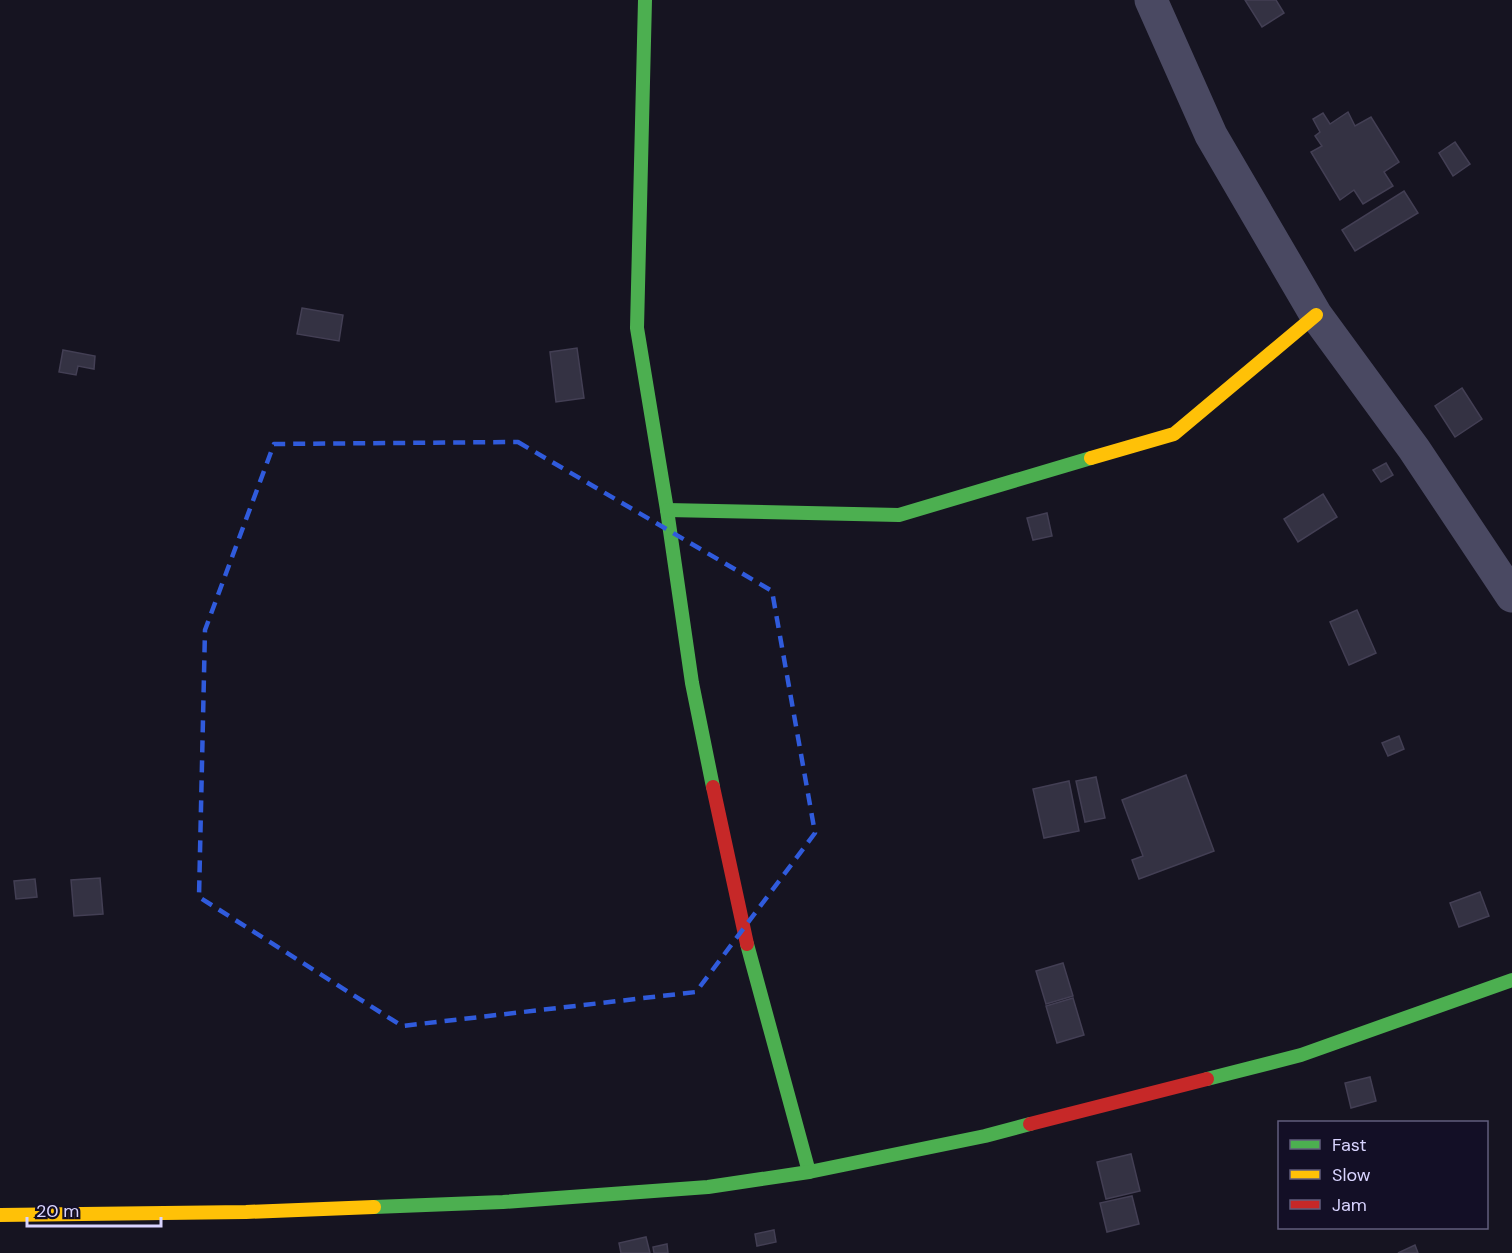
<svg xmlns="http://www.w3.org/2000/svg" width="1512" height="1253" font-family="'DM Sans',sans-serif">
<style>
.building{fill:#343243;stroke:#433f54;stroke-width:1.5}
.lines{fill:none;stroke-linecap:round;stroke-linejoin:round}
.street{stroke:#4a4962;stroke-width:33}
.fast{stroke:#4caf50;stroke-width:14}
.slow{stroke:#ffc107;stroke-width:14}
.jam{stroke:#c62828;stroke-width:14}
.marked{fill:none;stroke:#305bdc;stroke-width:4.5;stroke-dasharray:12 8;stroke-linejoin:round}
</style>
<rect width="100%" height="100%" fill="#161421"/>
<g class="building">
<path d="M1245 0H1276L1284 13 1262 27Z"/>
<path d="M1348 112 1355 126 1371 117 1399 162 1384 172 1393 186 1363 204 1354 190 1340 200 1311 152 1322 146 1315 136 1320 132 1313 119 1323 113 1330 124Z"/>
<path d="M1455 142 1470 164 1453 176 1439 153Z"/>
<path d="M1404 191 1418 213 1355 251 1342 230Z"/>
<path d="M302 308 343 315 339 341 297 334Z"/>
<path d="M577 348 584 398 556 402 550 352Z"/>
<path d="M63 350 95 356 94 369 78 366 76 375 59 372Z"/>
<path d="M1462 388 1482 419 1455 437 1435 406Z"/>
<path d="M1386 463 1393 475 1381 482 1373 470Z"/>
<path d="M1323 494 1337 517 1298 542 1284 519Z"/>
<path d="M1047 513 1052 536 1033 540 1027 518Z"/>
<path d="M1357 610 1376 653 1349 665 1330 622Z"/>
<path d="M1399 736 1404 749 1388 756 1382 743Z"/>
<path d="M1186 775 1214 851 1139 879 1132 860 1143 856 1122 800Z"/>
<path d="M1096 777 1105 818 1085 822 1076 781Z"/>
<path d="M1069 781 1079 831 1044 838 1033 789Z"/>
<path d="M100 878 103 914 74 916 71 880Z"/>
<path d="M35 879 37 897 16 899 14 881Z"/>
<path d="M1480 892 1489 916 1459 927 1450 903Z"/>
<path d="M1063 963 1073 996 1046 1004 1036 971Z"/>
<path d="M1073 998 1084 1035 1057 1043 1046 1006Z"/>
<path d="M1370 1077 1376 1101 1351 1108 1345 1083Z"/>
<path d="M1131 1154 1140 1191 1106 1199 1097 1162Z"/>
<path d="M1132 1196 1139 1224 1107 1232 1100 1203Z"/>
<path d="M774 1230 776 1242 757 1246 755 1234Z"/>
<path d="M646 1237 650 1253H621L619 1243Z"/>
<path d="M667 1244 668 1253H654L653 1247Z"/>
<path d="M1415 1245 1418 1253H1398Z"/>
</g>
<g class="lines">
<path class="street" d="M1151 0 1211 135 1316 315 1414 449 1512 596"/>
<g class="fast">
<path d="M645 0 637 328 667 510 692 683 713 787"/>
<path d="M667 510 899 515 1091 458"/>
<path d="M747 944 809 1172"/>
<path d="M1207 1079 1301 1055 1512 980"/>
<path d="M374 1207 503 1202 708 1187 809 1172 985 1136 1030 1124"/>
</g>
<g class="slow">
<path d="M1091 458 1174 434 1316 315"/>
<path d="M0 1215 246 1212 374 1207"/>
</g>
<g class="jam">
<path d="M713 787 747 944"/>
<path d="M1030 1124 1207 1079"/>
</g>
</g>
<path class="marked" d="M518 442 772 591 815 833 696 992 402 1026 199 897 205 630 274 444Z"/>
<rect x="1278" y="1121" width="210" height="108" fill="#130f26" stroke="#625e7d" stroke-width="1.5"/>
<rect x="1290" y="1140" width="30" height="9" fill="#4caf50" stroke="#625e7d" stroke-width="1.5"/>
<text x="1332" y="1151" font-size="18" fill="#d9d4ff">Fast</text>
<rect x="1290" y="1170" width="30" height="9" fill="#ffc107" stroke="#625e7d" stroke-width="1.5"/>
<text x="1332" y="1181" font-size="18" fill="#d9d4ff">Slow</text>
<rect x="1290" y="1200" width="30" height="9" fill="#c62828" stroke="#625e7d" stroke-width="1.5"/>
<text x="1332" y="1211" font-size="18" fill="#d9d4ff">Jam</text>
<path d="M27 1217v9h134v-9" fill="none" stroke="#d9d4ff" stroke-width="3"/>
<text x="36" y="1217" font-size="18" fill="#d9d4ff" stroke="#130f26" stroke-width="4.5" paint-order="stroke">20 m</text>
</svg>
